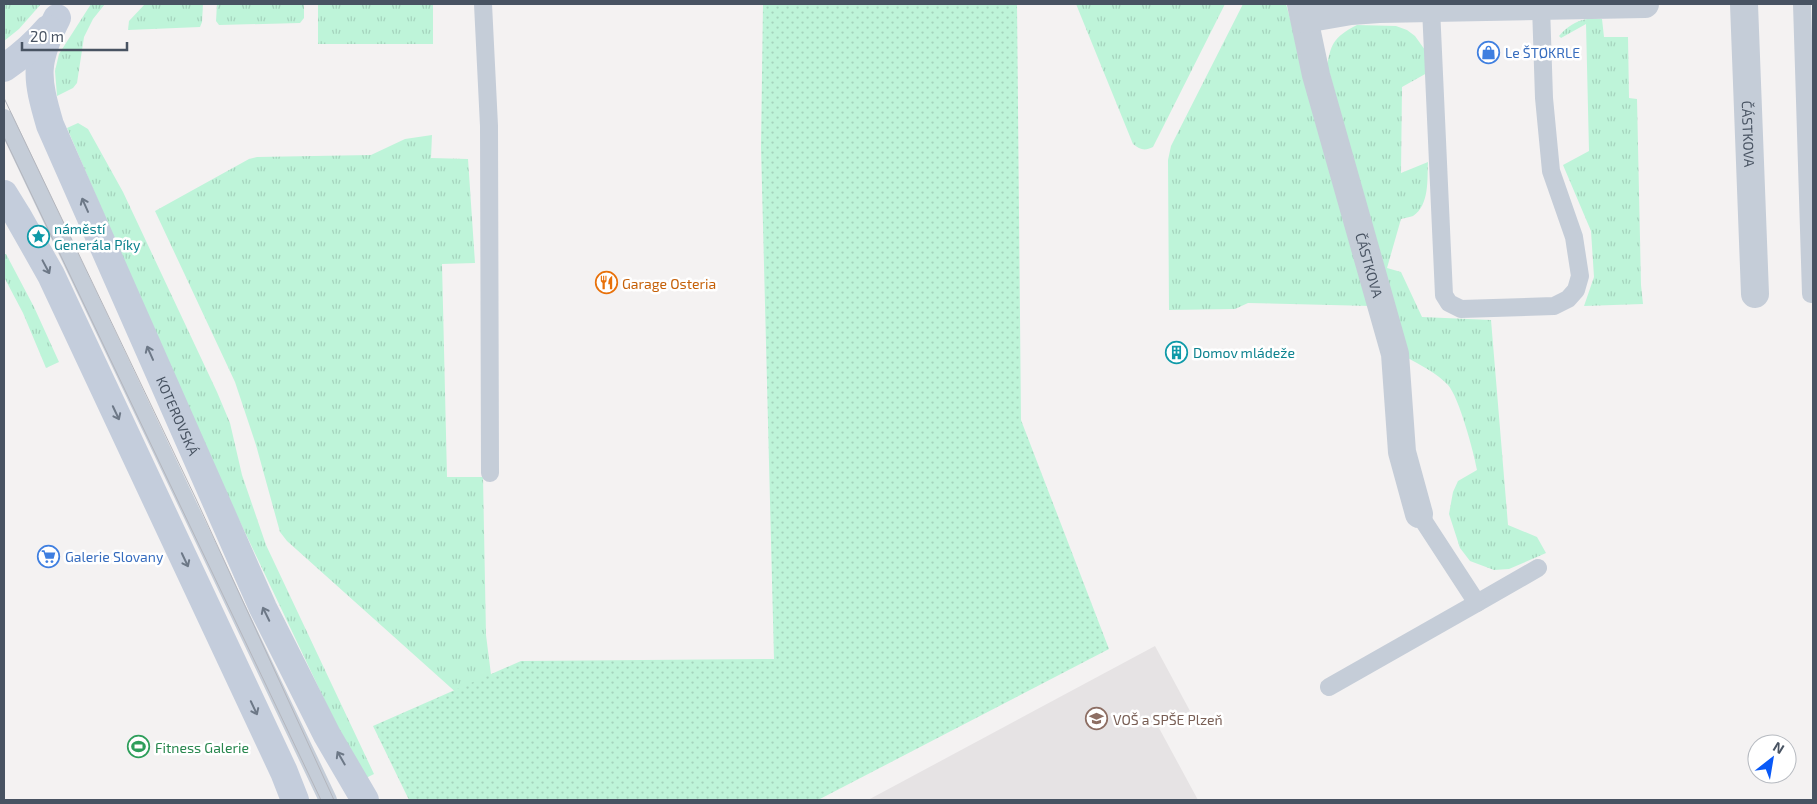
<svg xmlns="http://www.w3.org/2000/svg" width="1817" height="804" font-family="'Exo 2',sans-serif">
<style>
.education{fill:#e6e3e4}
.grass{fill:url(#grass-tufts)}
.park{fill:url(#park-dots)}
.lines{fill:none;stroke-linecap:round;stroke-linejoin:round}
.lane{stroke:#c5cdd8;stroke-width:18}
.street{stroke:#c5cdd8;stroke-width:28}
.secondary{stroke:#c4cddc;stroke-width:28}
.tram{stroke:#b4b6bd;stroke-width:1}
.oneway{stroke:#6d7887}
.labels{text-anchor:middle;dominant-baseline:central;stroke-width:5;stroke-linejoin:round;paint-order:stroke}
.shop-label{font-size:14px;fill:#366cbe;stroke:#fff;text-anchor:start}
.street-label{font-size:14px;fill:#485362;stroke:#fff}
.culture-label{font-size:14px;fill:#0d838f;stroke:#fff;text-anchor:start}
.food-label{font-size:14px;fill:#c56008;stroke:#fff;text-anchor:start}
.education-label{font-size:14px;fill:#785e54;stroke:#fff;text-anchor:start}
.leisure-label{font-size:14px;fill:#27864d;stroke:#fff;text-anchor:start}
</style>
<defs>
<pattern id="grass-tufts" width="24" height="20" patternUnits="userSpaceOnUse" patternTransform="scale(1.25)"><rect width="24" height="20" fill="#bef4d9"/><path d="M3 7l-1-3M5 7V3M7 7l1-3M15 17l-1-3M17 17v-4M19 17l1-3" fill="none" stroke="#a5d3bd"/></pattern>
<pattern id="park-dots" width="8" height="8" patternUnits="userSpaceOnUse" patternTransform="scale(1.25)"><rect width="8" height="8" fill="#bef4d9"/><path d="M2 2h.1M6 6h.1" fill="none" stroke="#a5d3bd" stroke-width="1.8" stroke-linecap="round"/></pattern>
</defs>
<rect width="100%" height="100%" fill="#f4f2f2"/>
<path class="education" d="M1155 646 1190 711 1159 728 1198 800H868Z"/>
<g class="grass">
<path d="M4 4H41L19 29 4 41Z"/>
<path d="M91 4H105L93 19 84 37 77 83 73 88 57 96 55 71 59 54Z"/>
<path d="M145 4H203L202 22 200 27 128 30 129 21Z"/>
<path d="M217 4H304V18L300 23 219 25 216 21Z"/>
<rect x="318" y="4" width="115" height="40"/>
<path d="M1076 4H1225L1153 147C1145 151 1140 150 1133 144Z"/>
<path d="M1243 4H1286L1371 306 1248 303 1235 309 1169 310 1168 160 1171 146Z"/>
<path d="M1587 19H1602L1604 37H1628L1629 98 1637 99 1641 285 1643 304 1584 306 1594 277 1591 231 1563 165 1589 151 1586 24 1561 38 1559 36C1567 27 1575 21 1587 19Z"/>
<path d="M1357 25 1396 26 1407 30 1415 36 1425 50 1427 73 1402 87 1401 173 1428 162C1427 178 1430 205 1413 216 1410 217 1405 218 1401 219L1387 268 1401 272 1422 317 1491 320 1508 525 1537 537 1546 553 1509 569 1494 570 1470 561 1460 548 1449 514 1453 492 1458 481 1477 470C1474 453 1459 397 1448 385 1437 373 1420 365 1406 357L1326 71C1331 44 1332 38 1357 25Z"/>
<path d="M78 123 88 129 123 192 217 392 230 423 242 475 266 545 374 774 366 778 334 720 195 427 67 128Z"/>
<path d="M432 135 431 158 468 159 475 263 442 264 447 477H483L486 635 498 730 287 541 280 532 256 445 235 382 155 211 249 159 257 157 371 155 405 139Z"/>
<path d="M4 254H6L34 307 59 362 46 368 23 313 4 277Z"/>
</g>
<path class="park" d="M763 4H1017L1021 420 1109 649 818 800H409L373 726 521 661 774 659 761 147Z"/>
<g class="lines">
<g class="lane">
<path d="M483 4 489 126 490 473"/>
<path d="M1802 4 1811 294"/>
<path d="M1431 8 1444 295 1449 303 1461 309 1554 306 1568 299 1576 290 1580 276 1574 237 1551 171 1544 98 1541 6"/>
<path d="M4 118 328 800"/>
<path d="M1477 603 1538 568"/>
<path d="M1329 687 1477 603 1419 514"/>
</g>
<g class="street">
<path id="s1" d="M1301 4 1316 75 1395 354 1402 452 1419 514"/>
<path id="s2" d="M1744 4 1755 294"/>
<path d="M1305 19 1351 11 1379 9 1645 4"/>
</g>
<g class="secondary">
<path id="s3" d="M57 18C34 63 36 77 50 125L263 608 327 735 365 800"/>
<path d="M4 68C20 57 35 44 48 29"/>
<path d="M4 194 17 215 51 275 284 772 295 800"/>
</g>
<g class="tram">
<path d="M4 98 196 499 334 800"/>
<path d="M4 137 321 800"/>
</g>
</g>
<defs><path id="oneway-shaft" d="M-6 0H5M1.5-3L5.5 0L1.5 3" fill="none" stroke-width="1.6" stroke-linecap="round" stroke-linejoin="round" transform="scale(1.25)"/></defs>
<g class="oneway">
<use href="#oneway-shaft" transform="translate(85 205) rotate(-114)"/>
<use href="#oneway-shaft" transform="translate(46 267) rotate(62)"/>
<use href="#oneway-shaft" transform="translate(150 353) rotate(-114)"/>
<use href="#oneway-shaft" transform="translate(116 413) rotate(65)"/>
<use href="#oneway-shaft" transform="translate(185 560) rotate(65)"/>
<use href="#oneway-shaft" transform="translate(266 614) rotate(-116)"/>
<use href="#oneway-shaft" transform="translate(254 708) rotate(65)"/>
<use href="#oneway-shaft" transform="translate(341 758) rotate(-120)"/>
</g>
<defs>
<symbol id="shop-ring" viewBox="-11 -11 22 22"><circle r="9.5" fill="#fff" stroke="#3f7fe0" stroke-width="1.5"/><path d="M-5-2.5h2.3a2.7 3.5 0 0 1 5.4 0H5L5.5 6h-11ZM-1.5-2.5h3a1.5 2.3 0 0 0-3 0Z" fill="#3f7fe0"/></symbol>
<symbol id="sight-ring" viewBox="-11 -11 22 22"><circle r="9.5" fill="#fff" stroke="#0f9aa8" stroke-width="1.5"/><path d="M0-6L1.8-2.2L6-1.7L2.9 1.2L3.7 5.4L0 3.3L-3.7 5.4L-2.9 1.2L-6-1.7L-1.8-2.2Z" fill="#0f9aa8"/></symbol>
<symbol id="restaurant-ring" viewBox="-11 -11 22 22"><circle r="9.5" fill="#fff" stroke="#e8710a" stroke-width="1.5"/><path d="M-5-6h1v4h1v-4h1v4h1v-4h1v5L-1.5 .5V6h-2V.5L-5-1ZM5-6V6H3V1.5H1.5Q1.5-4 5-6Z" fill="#e8710a"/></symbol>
<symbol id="building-ring" viewBox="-11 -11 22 22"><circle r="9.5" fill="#fff" stroke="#0f9aa8" stroke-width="1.5"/><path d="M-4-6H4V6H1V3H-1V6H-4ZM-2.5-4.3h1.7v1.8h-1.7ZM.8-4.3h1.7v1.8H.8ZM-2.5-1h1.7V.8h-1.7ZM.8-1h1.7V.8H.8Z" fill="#0f9aa8"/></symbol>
<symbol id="supermarket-ring" viewBox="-11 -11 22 22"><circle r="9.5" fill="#fff" stroke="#3f7fe0" stroke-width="1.5"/><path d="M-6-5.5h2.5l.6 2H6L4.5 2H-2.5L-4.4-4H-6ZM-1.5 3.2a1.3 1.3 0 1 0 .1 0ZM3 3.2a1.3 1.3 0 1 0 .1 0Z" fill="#3f7fe0"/></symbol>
<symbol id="school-ring" viewBox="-11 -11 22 22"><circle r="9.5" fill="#fff" stroke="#8d6e63" stroke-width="1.5"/><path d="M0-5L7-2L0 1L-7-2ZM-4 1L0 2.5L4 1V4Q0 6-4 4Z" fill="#8d6e63"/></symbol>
<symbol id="stadium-ring" viewBox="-11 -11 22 22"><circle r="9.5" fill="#fff" stroke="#2e9e5b" stroke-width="1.5"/><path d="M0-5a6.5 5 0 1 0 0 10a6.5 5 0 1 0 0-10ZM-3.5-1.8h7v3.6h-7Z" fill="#2e9e5b"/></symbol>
</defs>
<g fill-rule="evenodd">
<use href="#shop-ring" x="1476" y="40" width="25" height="25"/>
<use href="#sight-ring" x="26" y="224" width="25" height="25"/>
<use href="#restaurant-ring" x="594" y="270" width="25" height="25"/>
<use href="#building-ring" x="1164" y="340" width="25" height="25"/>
<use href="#supermarket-ring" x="36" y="544" width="25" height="25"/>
<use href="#school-ring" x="1084" y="706" width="25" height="25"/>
<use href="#stadium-ring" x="126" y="734" width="25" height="25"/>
</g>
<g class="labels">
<g class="shop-label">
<text x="1505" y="52">Le ŠTØKRLE</text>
<text x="65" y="556">Galerie Slovany</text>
</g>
<g class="street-label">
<text stroke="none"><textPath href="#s2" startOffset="130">ČÁSTKOVA</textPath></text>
<text stroke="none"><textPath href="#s1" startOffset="270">ČÁSTKOVA</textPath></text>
<text stroke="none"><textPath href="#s3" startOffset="429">KOTEROVSKÁ</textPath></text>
</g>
<g class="culture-label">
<text x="54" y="228">náměstí<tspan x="54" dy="16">Generála Píky</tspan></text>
<text x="1193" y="352">Domov mládeže</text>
</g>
<g class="food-label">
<text x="622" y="283">Garage Osteria</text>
</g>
<g class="education-label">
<text x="1113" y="719">VOŠ a SPŠE Plzeň</text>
</g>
<g class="leisure-label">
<text x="155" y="747">Fitness Galerie</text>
</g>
</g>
<rect width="1817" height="804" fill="none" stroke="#485362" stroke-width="10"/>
<g transform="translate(1772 759) rotate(31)"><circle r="24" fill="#ffffff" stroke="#b6bac0"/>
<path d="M0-4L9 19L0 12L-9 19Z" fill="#0959f7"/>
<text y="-8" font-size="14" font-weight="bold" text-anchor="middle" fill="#485362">N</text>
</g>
<path d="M22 42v8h105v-8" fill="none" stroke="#485362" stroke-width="2.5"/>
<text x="30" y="42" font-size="15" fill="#485362" stroke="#ffffff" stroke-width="4" paint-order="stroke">20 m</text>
</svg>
